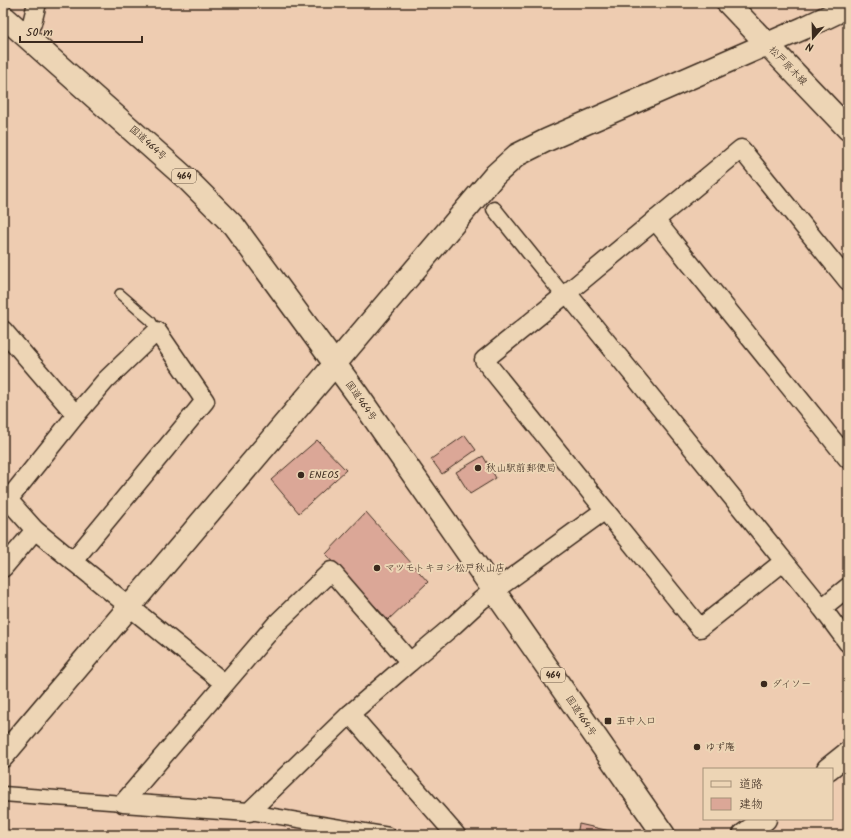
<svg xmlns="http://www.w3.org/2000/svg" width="851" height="838" font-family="Kalam,'Klee One',sans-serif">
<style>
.building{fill:#dba797;stroke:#3b2a1e}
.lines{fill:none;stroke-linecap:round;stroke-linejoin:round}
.service-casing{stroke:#3b2a1e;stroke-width:12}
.pedestrian-casing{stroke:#3b2a1e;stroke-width:17}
.minor-casing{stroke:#3b2a1e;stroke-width:21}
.tertiary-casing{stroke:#3b2a1e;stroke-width:25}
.secondary-casing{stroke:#3b2a1e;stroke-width:25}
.trunk-casing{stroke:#3b2a1e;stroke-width:25}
.service{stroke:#edd5b5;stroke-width:9}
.pedestrian{stroke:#edd5b5;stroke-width:14}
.minor{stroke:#edd5b5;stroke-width:18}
.tertiary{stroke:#edd5b5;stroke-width:22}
.secondary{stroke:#edd5b5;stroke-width:22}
.trunk{stroke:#edd5b5;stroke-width:22}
.poi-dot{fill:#3b2a1e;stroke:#edd5b5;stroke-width:1.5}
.labels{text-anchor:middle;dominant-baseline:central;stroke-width:4;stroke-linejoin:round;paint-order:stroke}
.shield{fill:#edd5b5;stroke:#705d4b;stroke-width:1}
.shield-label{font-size:9px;font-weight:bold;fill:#3b2a1e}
.street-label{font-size:10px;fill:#3b2a1e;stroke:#edd5b5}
.poi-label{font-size:10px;fill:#3b2a1e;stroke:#edd5b5;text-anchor:start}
</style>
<rect width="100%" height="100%" fill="#eeccb1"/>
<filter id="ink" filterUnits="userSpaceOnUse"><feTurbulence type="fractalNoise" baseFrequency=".025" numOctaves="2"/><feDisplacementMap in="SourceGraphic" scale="8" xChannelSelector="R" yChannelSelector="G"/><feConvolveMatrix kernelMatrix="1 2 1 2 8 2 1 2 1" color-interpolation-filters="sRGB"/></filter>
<g filter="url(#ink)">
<g class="building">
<path d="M465 435 476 450 442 474 431 459Z"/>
<path d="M317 440 346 470 299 513 271 480Z"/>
<path d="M483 456 496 478 470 494 456 472Z"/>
<path d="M366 512 428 582 388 620 326 554Z"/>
<path d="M579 824 610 831 609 835H577Z"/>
</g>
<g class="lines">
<defs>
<path id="service" d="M120 294 151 321 157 331"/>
<g id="pedestrian">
<path d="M494 209 564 296"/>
<path d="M3 794 123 803"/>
<path d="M249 812 389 835"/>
</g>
<g id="minor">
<path d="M24 34 32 23 37 3"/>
<path d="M655 220 848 459"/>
<path d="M567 293 741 149 848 281"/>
<path d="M3 330 76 415 106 380 157 331 205 401 73 561 35 530 3 494"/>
<path d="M8 500 76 415"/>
<path d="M73 561 224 683"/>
<path d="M783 562 700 628 484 360 567 293 822 608 848 643"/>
<path d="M3 568 35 530"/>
<path d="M331 571 410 662 350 714 249 812 123 803 276 624Z"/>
<path d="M822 608 848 587"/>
<path d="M410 662 454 625 481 600 605 510"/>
<path d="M350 714 456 835"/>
</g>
<g id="tertiary">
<path d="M3 756 495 175 517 155 547 140 804 28 848 7"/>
<path d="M828 769 848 753"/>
<path d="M744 835 765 819"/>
</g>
<path id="secondary" d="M728 3 848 129"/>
<path id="trunk" d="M3 16 188 180 234 226 357 394 664 835"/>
</defs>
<use href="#service" class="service-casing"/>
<use href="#pedestrian" class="pedestrian-casing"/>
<use href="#minor" class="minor-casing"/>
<use href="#tertiary" class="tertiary-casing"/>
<use href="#secondary" class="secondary-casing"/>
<use href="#trunk" class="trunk-casing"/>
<use href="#service" class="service"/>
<use href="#pedestrian" class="pedestrian"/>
<use href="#minor" class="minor"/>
<use href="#tertiary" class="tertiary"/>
<use href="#secondary" class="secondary"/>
<use href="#trunk" class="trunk"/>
</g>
</g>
<g class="poi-dot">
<circle cx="478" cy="468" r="4"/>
<circle cx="301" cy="475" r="4"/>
<circle cx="377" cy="568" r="4"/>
<circle cx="764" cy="684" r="4"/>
<rect x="604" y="717" width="8" height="8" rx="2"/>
<circle cx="697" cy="747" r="4"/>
</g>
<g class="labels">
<g class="shield">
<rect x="172" y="169" width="24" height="14" rx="3"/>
<rect x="541" y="668" width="24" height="14" rx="3"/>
</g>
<g class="shield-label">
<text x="184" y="176">464</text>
<text x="553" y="675">464</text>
</g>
<g class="street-label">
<text transform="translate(788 66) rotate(46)">松戸原木線</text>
<text transform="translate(148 143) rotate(42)">国道464号</text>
<text transform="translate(361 401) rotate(55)">国道464号</text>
<text transform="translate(581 716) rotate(56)">国道464号</text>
</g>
<g class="poi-label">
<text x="486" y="468">秋山駅前郵便局</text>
<text x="309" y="475">ENEOS</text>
<text x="385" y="568">マツモトキヨシ松戸秋山店</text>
<text x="772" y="684">ダイソー</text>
<text x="616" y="721">五中入口</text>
<text x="705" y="747">ゆず庵</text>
</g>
</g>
<rect width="851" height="838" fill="none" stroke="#edd5b5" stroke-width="16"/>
<rect x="8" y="8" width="835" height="822" fill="none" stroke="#3b2a1e" stroke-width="1.5" filter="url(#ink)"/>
<rect x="703" y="768" width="130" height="52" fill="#edd5b5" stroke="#a69179"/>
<rect x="711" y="781" width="20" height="6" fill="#edd5b5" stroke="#a69179"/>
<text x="739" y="788" font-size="12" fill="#3b2a1e">道路</text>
<rect x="711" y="798" width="20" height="12" fill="#dba797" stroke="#a69179"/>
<text x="739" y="808" font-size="12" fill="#3b2a1e">建物</text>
<g transform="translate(813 38) rotate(200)" stroke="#edd5b5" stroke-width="3" paint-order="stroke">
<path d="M0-3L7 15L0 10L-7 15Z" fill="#3b2a1e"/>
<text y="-6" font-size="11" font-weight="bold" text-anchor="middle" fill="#3b2a1e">N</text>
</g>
<path d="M20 36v6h122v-6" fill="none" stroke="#3b2a1e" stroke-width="2"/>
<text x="26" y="36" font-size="12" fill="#3b2a1e" stroke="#edd5b5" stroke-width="3" paint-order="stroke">50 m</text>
</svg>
